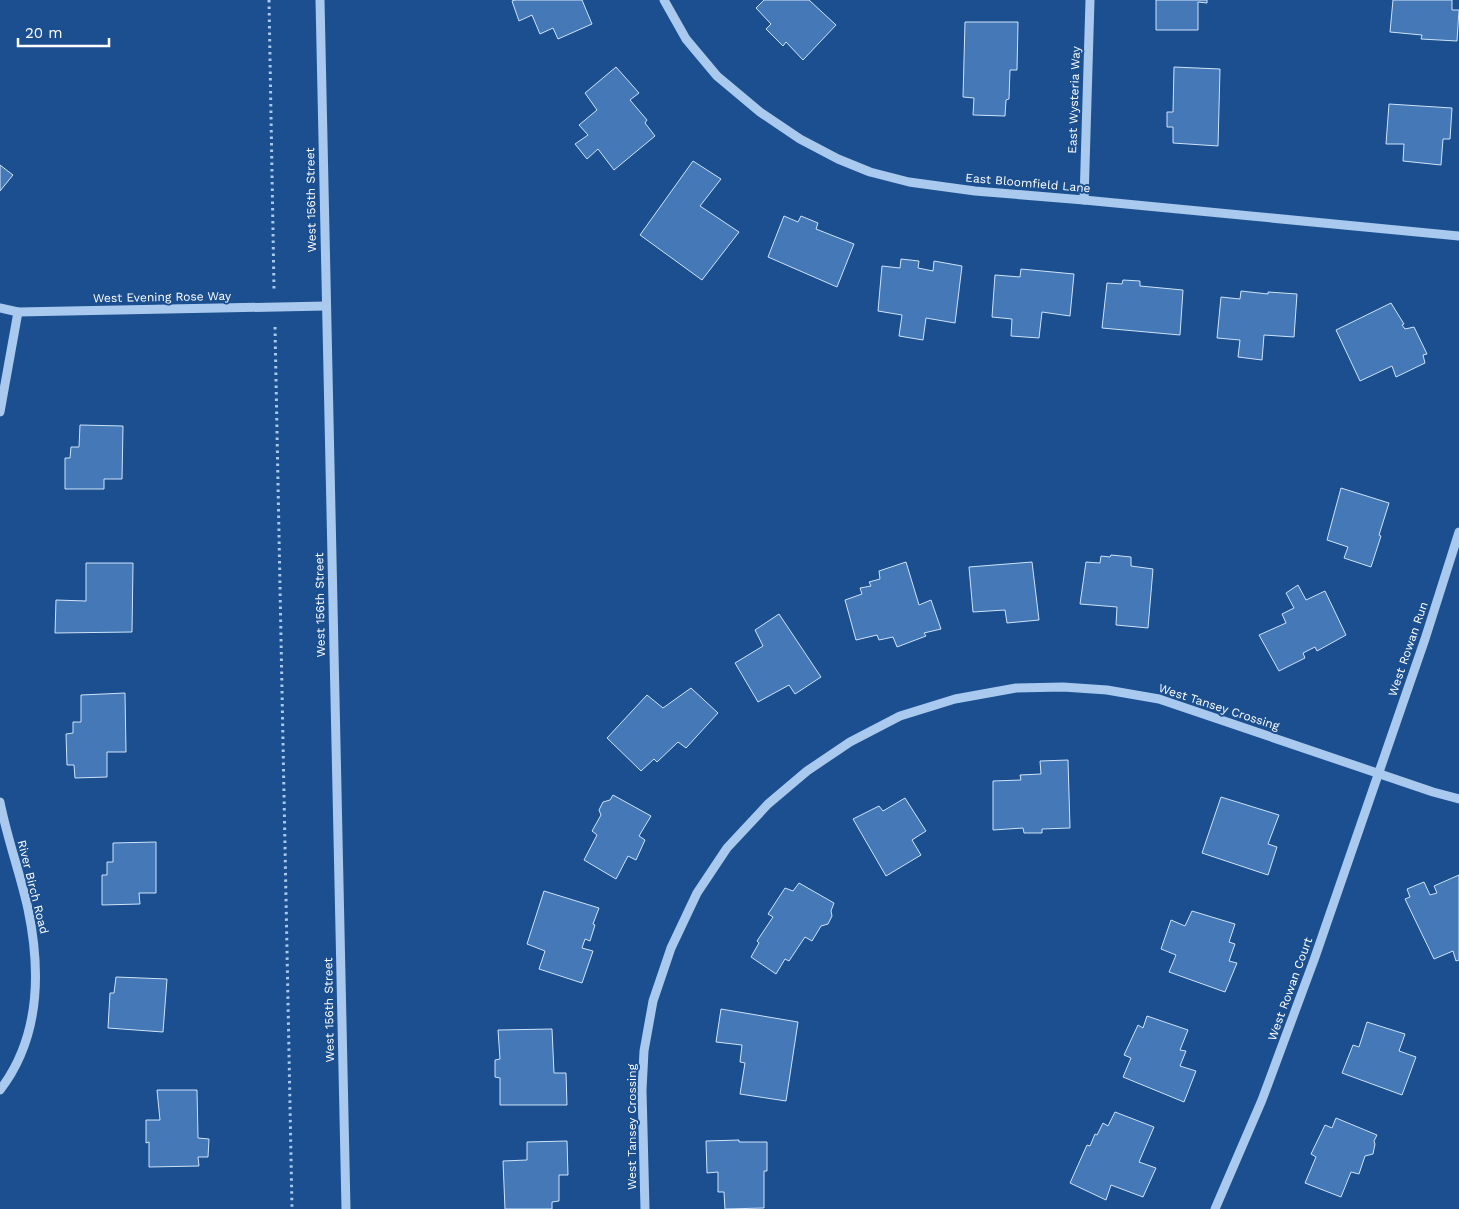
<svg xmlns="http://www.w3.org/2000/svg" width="1459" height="1209" font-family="'Work Sans',sans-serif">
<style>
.building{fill:#4478b7;stroke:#cfe3fa}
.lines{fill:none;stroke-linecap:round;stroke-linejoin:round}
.path{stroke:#a9c9ee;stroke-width:3;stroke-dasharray:2.5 4;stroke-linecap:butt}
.minor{stroke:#a9c9ee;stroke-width:9}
.labels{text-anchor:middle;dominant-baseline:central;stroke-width:4;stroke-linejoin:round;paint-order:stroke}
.street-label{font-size:12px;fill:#fff;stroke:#1b4f8f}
</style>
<rect width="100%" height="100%" fill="#1b4f8f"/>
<g class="building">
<path d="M515 0H582L592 24 558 39 553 28 540 34 532 15 519 21 512 1Z"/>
<path d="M764 0H809L836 25 803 60 786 42 783 46 766 29 771 24 756 8Z"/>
<path d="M1156 0H1207V3L1198 2V30H1156Z"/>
<path d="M1393 0H1452V10H1459L1457 41 1421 39 1422 35 1390 32Z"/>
<path d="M965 22H1018L1017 70H1010L1009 99 1006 100 1005 116 973 115 974 98 963 97Z"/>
<path d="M616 67 639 93 630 100 647 120 645 123 655 136 614 170 598 149 587 159 575 144 588 135 579 125 597 110 585 93Z"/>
<path d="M1174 67 1220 69 1218 146 1173 143V127H1167V112H1173Z"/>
<path d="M1389 104 1452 108 1450 139H1443L1441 165 1403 161 1404 144H1386Z"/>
<path d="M693 161 721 179 700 206 739 232 702 280 640 235Z"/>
<path d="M0 165 13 175 0 191Z"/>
<path d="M784 216 798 222 801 216 818 223 816 229 854 244 837 287 768 257Z"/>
<path d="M901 259 919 261 918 268 933 271 934 261 962 266 955 323 926 318 923 340 899 336 902 315 878 311 882 266 900 268Z"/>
<path d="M1021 269 1074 274 1070 316 1042 312 1039 338 1011 336 1012 319 992 317 995 275 1020 277Z"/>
<path d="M1123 280 1140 281V286L1183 290 1180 335 1102 328 1107 283 1122 284Z"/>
<path d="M1241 291 1268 294V292L1297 294 1294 337 1264 335 1262 360 1238 357 1240 340 1217 338 1221 297 1240 299Z"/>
<path d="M1391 303 1404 324 1402 325 1405 329 1414 327 1427 354 1423 355 1425 363 1396 377 1392 366 1360 381 1336 330Z"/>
<path d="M80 425 123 426 122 479H104V489H65V458H70L71 447H79Z"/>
<path d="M1341 488 1389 503 1379 535 1381 536 1371 567 1344 558 1348 547 1327 540Z"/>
<path d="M1111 555 1131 557V566L1153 569 1148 628 1116 625 1117 607 1080 604 1086 562 1100 563 1101 556 1110 557Z"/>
<path d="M906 562 919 605 931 600 941 629 924 633 926 636 897 647 893 637 879 640 877 635 856 640 845 600 862 594 860 588 871 586 869 582 880 579 879 571Z"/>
<path d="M1032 562 1039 620 1007 623 1005 610 973 612 969 567Z"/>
<path d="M86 563H133L132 632 55 633 56 600 86 601Z"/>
<path d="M1298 585 1306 600 1325 591 1346 635 1317 651 1315 647 1303 653 1305 658 1279 671 1259 635 1286 623 1282 614 1294 608 1286 593Z"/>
<path d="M779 614 821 677 795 694 789 685 758 702 735 663 763 646 755 630Z"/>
<path d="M691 688 718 713 686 748 678 742 657 762 654 759 641 771 607 738 647 695 663 708Z"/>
<path d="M125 693 126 752H107V777L75 778 74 765H67L66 734 73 733V722H81V695Z"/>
<path d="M1068 760 1070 828 1042 829V833H1024L1023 828 993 830V781L1021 780 1020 775 1041 774 1040 761Z"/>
<path d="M613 795 651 816 639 836 645 840 636 860 628 856 616 879 584 860 597 835 592 831 601 815 599 810 603 802 610 800Z"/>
<path d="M1221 797 1279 815 1268 844 1277 847 1268 875 1202 853Z"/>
<path d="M905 798 926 831 912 840 921 855 886 876 853 819 879 806 883 811Z"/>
<path d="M156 842V893H139L140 904 102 905V875H107V862H113V843Z"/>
<path d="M1459 875V960L1456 961 1453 951 1434 959 1405 899 1410 897 1407 889 1424 882 1430 895 1437 893 1434 886Z"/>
<path d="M799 883 834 903 831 911 832 916 828 924 821 926 812 941 805 937 789 961 785 959 776 974 751 957 759 943 757 941 773 917 768 914 785 888 793 891Z"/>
<path d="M544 891 599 908 593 924 595 925 590 941 585 939 582 948 593 951 582 983 539 969 545 951 527 944Z"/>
<path d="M1192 911 1235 924 1229 942 1235 944 1229 961 1237 963 1225 992 1169 972 1176 955 1161 949 1171 920 1185 926Z"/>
<path d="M116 977 167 979 163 1032 108 1028 110 993H114Z"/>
<path d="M721 1009 798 1022 786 1101 740 1094 745 1063 740 1062 742 1045 716 1042Z"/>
<path d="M1147 1016 1188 1030 1180 1050 1186 1051 1180 1066 1196 1071 1184 1102 1123 1077 1131 1058 1124 1055 1138 1025 1143 1028Z"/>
<path d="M1367 1022 1405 1034 1399 1051 1416 1057 1402 1095 1342 1073 1353 1045 1359 1047Z"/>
<path d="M552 1029 554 1073H566L567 1105H500V1078L495 1077V1060L500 1059 498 1030Z"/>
<path d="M157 1090H197L198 1138 209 1139 208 1157H198L199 1166 149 1167V1142L146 1143V1120H160Z"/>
<path d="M1115 1112 1154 1127 1139 1162 1156 1168 1143 1197 1111 1185 1106 1200 1070 1183 1087 1145 1090 1146 1095 1134 1097 1135 1103 1123 1108 1126Z"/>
<path d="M1336 1118 1377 1135 1374 1141 1375 1144 1373 1154 1365 1156 1359 1174 1351 1172 1341 1197 1305 1183 1316 1157 1311 1154 1325 1125 1332 1128Z"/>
<path d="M739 1140V1142H767V1171H764V1208L725 1209 724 1192H718V1172L707 1173 706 1141Z"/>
<path d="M567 1141 568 1175H559V1201L552 1202V1209H505L503 1161 527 1160V1142Z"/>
</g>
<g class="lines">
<g class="path">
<path d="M269 0 274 289"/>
<path d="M275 327 292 1209"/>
</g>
<g class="minor">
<path d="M320 0 346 1209"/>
<path d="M664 0 686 39 717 76 760 112 800 139 838 159 870 172 909 182 975 191 1084 200 1459 236"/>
<path d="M1084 200 1090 0"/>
<path d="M0 308 18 312 326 306"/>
<path d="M0 412 18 312"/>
<path d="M0 802C7 838 20 873 28 909 41 971 40 1038 0 1090"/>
<path d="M645 1209 642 1090 644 1051 653 1001 671 948 697 893 727 848 768 804 807 771 850 742 900 716 955 699 1016 688 1063 687 1107 690 1159 699 1433 792 1459 799"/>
<path d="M1215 1209 1262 1100 1314 960 1425 639 1459 532"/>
</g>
</g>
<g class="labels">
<g class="street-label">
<text transform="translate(1074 100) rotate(-88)">East Wysteria Way</text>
<text transform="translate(1028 183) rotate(5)">East Bloomfield Lane</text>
<text transform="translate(311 200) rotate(-91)">West 156th Street</text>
<text transform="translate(162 297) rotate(-1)">West Evening Rose Way</text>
<text transform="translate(320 605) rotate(-91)">West 156th Street</text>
<text transform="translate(1408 649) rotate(-71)">West Rowan Run</text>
<text transform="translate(1219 707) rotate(18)">West Tansey Crossing</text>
<text transform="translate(33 887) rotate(76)">River Birch Road</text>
<text transform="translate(1290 989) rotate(-70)">West Rowan Court</text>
<text transform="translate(329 1010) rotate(-91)">West 156th Street</text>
<text transform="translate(632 1127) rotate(-90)">West Tansey Crossing</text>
</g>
</g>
<path d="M18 38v8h91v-8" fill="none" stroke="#ffffff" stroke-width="2.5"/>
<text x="25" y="38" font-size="15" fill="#ffffff" stroke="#1b4f8f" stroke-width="4" paint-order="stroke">20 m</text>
</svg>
